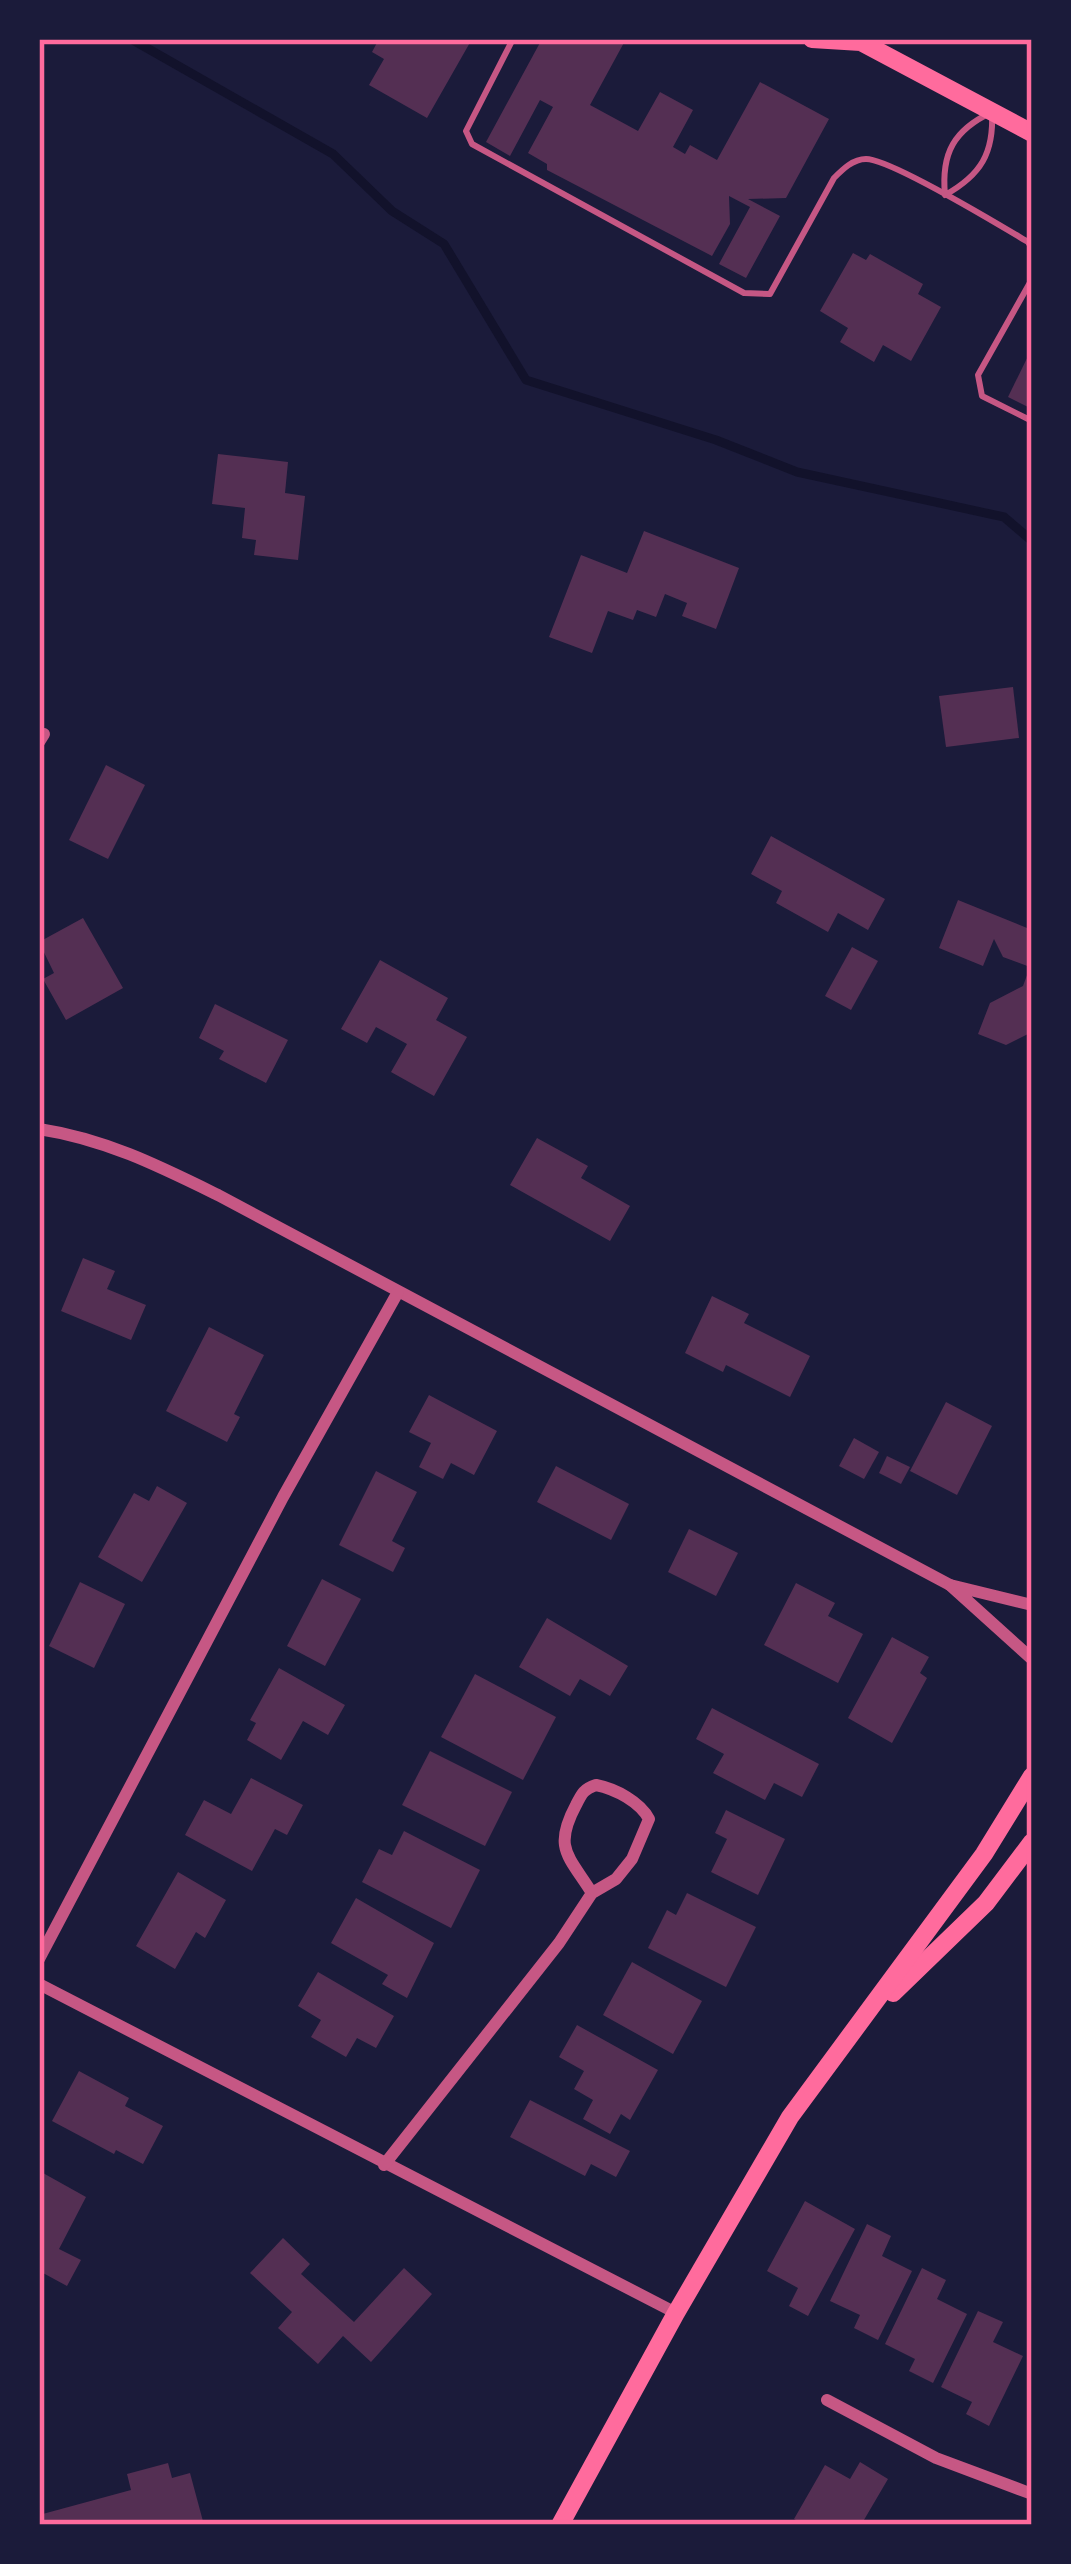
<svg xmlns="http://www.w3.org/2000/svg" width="1071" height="2564" font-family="Merriweather,serif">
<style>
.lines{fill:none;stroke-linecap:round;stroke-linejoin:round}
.stream{stroke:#12122b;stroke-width:9}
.building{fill:#542f53}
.service{stroke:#c65784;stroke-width:6}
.minor{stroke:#c65784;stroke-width:12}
.secondary{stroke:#ff6b9d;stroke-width:18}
.neatline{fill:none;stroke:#ff6b9d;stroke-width:4.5}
</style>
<rect width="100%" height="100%" fill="#1b1b3a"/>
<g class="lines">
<path class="stream" d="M131 39 333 154 392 211 444 244 526 380 716 440 797 472 1004 517 1032 541"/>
</g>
<g class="building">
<path d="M379 39H472L427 118 369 85 384 59 372 52Z"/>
<path d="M542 39H626L590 105 638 131 660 92 693 110 673 147 685 154 690 145 717 160 760 82 829 119 786 198 748 199 780 216 746 278 719 264 750 207 729 196 730 224 712 256 547 170V164L528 153 553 107 540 100 510 156 486 142Z"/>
<path d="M853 253 866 260 870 254 923 284 918 294 941 307 911 361 883 345 874 362 840 342 848 328 820 311Z"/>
<path d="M1032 348V409L1008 397Z"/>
<path d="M218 454 288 462 285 493 305 496 298 560 254 555 256 540 242 538 245 508 212 504Z"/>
<path d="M644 531 739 568 716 629 682 616 687 603 665 594 656 617 637 610 633 620 608 611 592 653 549 637 581 555 627 573Z"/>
<path d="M1013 687 1019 738 946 747 939 696Z"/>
<path d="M106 765 145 785 108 859 69 840Z"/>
<path d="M771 836 885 899 868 930 838 913 828 932 776 903 782 891 751 874Z"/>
<path d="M958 900 1032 930V1032L1006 1045 978 1034 990 1003 1023 986 1030 967 1003 957 994 939 983 966 939 948Z"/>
<path d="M83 918 123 988 66 1020 43 979 54 973 39 942Z"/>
<path d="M852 947 878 961 851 1010 825 996Z"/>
<path d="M380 960 448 998 436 1020 467 1037 434 1096 391 1072 407 1044 376 1027 367 1043 341 1029Z"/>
<path d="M215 1004 288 1040 266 1083 219 1059 224 1051 199 1038Z"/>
<path d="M537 1138 588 1166 581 1178 630 1206 610 1241 510 1185Z"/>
<path d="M83 1258 115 1271 107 1289 146 1305 131 1340 61 1311Z"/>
<path d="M712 1296 749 1314 744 1323 810 1356 790 1397 726 1365 723 1372 685 1353Z"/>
<path d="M209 1327 264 1355 234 1414 240 1417 227 1442 166 1411Z"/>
<path d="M429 1395 497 1431 474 1475 451 1463 443 1479 419 1467 431 1443 409 1432Z"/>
<path d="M946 1402 992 1426 957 1495 910 1471Z"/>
<path d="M854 1438 879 1452 864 1479 839 1466Z"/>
<path d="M887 1456 910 1467 901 1484 879 1473Z"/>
<path d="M556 1466 629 1504 611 1540 537 1502Z"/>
<path d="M376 1471 417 1492 392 1541 405 1548 393 1572 339 1545Z"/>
<path d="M157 1486 187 1503 142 1582 98 1557 134 1493 149 1501Z"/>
<path d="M689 1529 738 1553 716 1596 668 1572Z"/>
<path d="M322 1579 361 1599 325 1666 287 1646Z"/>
<path d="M80 1582 125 1604 94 1668 49 1646Z"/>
<path d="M796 1583 835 1603 828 1616 863 1634 838 1683 764 1645Z"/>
<path d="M547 1618 628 1666 610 1696 580 1679 570 1696 519 1667Z"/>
<path d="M892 1637 929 1657 920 1673 927 1678 892 1743 848 1718Z"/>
<path d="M279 1668 345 1705 328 1735 303 1721 281 1760 247 1740 256 1723 250 1720Z"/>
<path d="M475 1674 556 1717 523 1780 441 1737Z"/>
<path d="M712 1708 819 1764 802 1797 774 1783 765 1800 713 1773 724 1754 696 1739Z"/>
<path d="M430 1751 512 1792 485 1846 402 1805Z"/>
<path d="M251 1778 303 1805 287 1835 275 1829 252 1871 185 1835 204 1800 231 1814Z"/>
<path d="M726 1810 785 1839 758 1895 711 1872 727 1839 715 1833Z"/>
<path d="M404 1831 480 1870 451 1928 362 1882 379 1849 392 1855Z"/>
<path d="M178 1872 226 1900 205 1938 196 1932 175 1969 136 1946Z"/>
<path d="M687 1893 756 1927 726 1987 648 1948 667 1910 676 1915Z"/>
<path d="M356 1898 434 1943 407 1998 382 1984 388 1975 331 1943Z"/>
<path d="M632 1962 702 2001 673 2054 603 2015Z"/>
<path d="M318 1972 394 2016 376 2048 357 2038 346 2057 311 2037 321 2020 298 2006Z"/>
<path d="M577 2025 658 2070 630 2120 621 2114 610 2134 583 2119 593 2100 574 2089 584 2071 559 2057Z"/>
<path d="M79 2071 129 2098 125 2106 163 2126 143 2164 116 2150 114 2154 52 2121Z"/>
<path d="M530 2100 630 2151 616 2177 591 2164 585 2176 510 2137Z"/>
<path d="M43 2173 86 2197 59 2249 81 2260 67 2286 43 2273 39 2280V2180Z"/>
<path d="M805 2201 855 2229 808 2316 789 2306 798 2288 767 2271Z"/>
<path d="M867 2224 891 2236 882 2256 912 2271 878 2340 854 2328 860 2315 830 2301Z"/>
<path d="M283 2238 310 2264 301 2274 354 2322 404 2268 432 2294 371 2362 343 2336 318 2364 278 2328 292 2312 250 2273Z"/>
<path d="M922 2268 946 2280 937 2299 967 2314 933 2383 909 2371 915 2359 885 2344Z"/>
<path d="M978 2311 1003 2322 993 2342 1023 2356 989 2426 966 2414 972 2402 941 2387Z"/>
<path d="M860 2462 888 2479 861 2525H805L794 2519 825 2465 850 2479Z"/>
<path d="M168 2463 172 2478 190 2473 204 2525H39V2515L131 2490 127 2474Z"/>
</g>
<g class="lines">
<g class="service">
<path d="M513 39 466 131 472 144 744 293 770 294 834 178C843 169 853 159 866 159 891 159 1001 226 1028 242L1032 248"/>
<path d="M992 112C994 153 981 175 945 195 941 153 954 130 992 112Z"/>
<path d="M1032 279 978 375 982 396 1032 421"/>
</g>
<g class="minor">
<path d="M39 742 44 734"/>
<path d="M39 1129C105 1139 159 1166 218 1195L950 1585"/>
<path d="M1032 1605 950 1585 1032 1659"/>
<path d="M39 1959 283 1497 398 1292"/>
<path d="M39 1984 676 2313"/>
<path d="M384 2165 559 1943 592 1893 616 1879 632 1859 649 1819C640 1802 616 1789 596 1785 584 1789 582 1793 576 1805 553 1848 568 1855 592 1893"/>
<path d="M827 2400 936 2458 1032 2494"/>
</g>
<g class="secondary">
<path d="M812 39 861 42 1032 133"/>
<path d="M893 1993 986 1903 1032 1842"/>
<path d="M560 2525 676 2313 790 2117 984 1854 1032 1776"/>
</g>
</g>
<rect width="1071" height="2564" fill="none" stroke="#1b1b3a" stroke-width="84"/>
<rect x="42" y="42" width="987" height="2480" class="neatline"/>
</svg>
